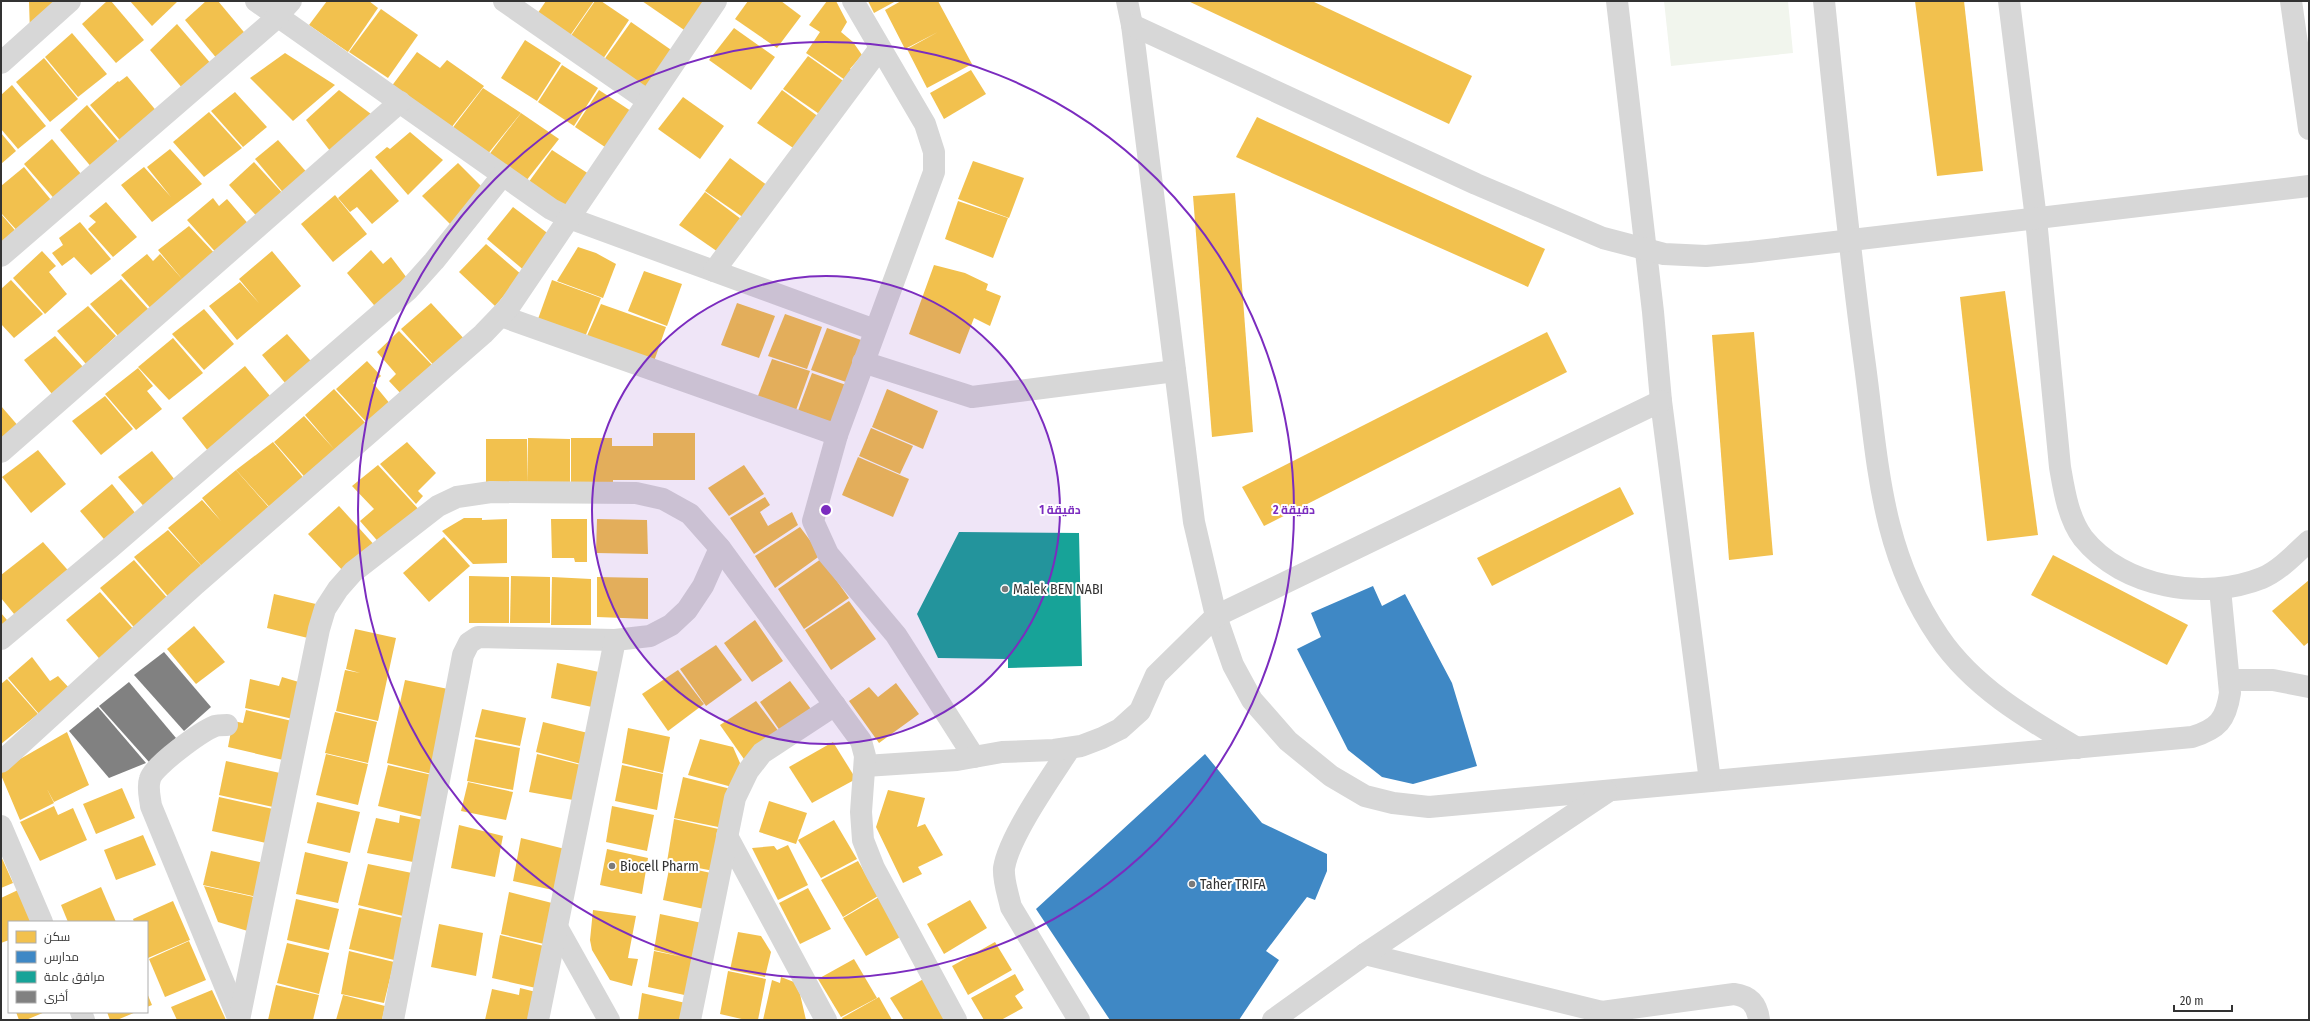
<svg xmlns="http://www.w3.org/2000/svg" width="2310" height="1021" font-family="'Fira Sans Condensed',Cairo,sans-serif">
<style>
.green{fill:#f1f5ed}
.homes{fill:#f2c14e}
.schools{fill:#3f88c5}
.public{fill:#17a398}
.building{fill:#818181}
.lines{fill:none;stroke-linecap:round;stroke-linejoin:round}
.minor{stroke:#d7d7d7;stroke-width:22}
.ring{fill:none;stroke:#7b2cbf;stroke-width:2}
.poi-dot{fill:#7a7a7a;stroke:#fff;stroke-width:1.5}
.labels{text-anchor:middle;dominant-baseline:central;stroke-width:4;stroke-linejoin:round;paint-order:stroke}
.poi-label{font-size:14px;fill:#333;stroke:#fff;text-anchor:start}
.centre{fill:#7b2cbf;stroke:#fff;stroke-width:2}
.ring-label{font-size:12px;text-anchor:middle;font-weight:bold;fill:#7b2cbf;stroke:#fff;stroke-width:4;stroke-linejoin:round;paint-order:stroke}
</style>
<rect width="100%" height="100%" fill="#fff"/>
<path class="green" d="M1664 1H1788L1793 53 1671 66Z"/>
<g class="homes">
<path d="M29 1H68L30 34Z"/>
<path d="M107 1H111L144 40 116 63 82 24Z"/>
<path d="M130 1H178L152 26Z"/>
<path d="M206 1H218L248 37 218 60 185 20Z"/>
<path d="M327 1H369L378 8 348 52 309 25Z"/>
<path d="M546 1H594L567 40 535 17Z"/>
<path d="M595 1H601L629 20 601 62 568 40Z"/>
<path d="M642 1H713L690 34Z"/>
<path d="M748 1H781L801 16 777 48 735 19Z"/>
<path d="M827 1H836L847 22 841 32 853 42 862 55 850 69 855 71 848 82 806 53 820 32 809 25Z"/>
<path d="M868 1H896L874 13Z"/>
<path d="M901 1H938L972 64 927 88 907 49 938 32 905 49 885 10Z"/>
<path d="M1188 1H1312L1472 76 1449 124Z"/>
<path d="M1915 1H1964L1983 171 1937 176Z"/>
<path d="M381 9 418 35 388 78 349 52Z"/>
<path d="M631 22 677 54 648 96 601 64Z"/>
<path d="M177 24 212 65 183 89 150 50Z"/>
<path d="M734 28 775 57 751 90 709 60Z"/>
<path d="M72 33 107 74 78 97 45 57Z"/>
<path d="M525 40 561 63 537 101 501 78Z"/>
<path d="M417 52 440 68 447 60 484 86 451 128 391 87Z"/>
<path d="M285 53 335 85 293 121 250 78Z"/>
<path d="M808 56 849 85 825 118 783 89Z"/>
<path d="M44 58 78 99 50 122 16 82Z"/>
<path d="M562 65 598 88 574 126 538 102Z"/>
<path d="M971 70 986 94 944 119 930 93Z"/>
<path d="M127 76 159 114 124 145 90 105 118 81 119 82Z"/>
<path d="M12 85 46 126 18 149 1 129V95Z"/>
<path d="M483 88 521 113 487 155 451 130Z"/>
<path d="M339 90 375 117 334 156 306 120Z"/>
<path d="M599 90 634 113 611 151 575 127Z"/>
<path d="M782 90 823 120 799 152 757 123Z"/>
<path d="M235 92 267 127 243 147 211 111Z"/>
<path d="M683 97 724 126 700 159 658 129Z"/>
<path d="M87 105 122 146 93 169 60 130Z"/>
<path d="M209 112 242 148 204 177 173 142Z"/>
<path d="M521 113 559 139 526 181 488 156Z"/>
<path d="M1257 117 1545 249 1528 287 1236 157Z"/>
<path d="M410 132 443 160 408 195 375 157 387 147 390 149Z"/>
<path d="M1 133 16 151 1 164Z"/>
<path d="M52 139 86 180 58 203 24 164Z"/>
<path d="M278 140 310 176 286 196 255 159Z"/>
<path d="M170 149 202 184 152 222 121 185 144 167 171 197 147 167Z"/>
<path d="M552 150 592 176 568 212 528 183Z"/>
<path d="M730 158 771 188 747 220 705 191Z"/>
<path d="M973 161 1024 178 1009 218 958 199Z"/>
<path d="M254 162 286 197 260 220 229 185Z"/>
<path d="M458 163 485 190 451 225 422 196Z"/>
<path d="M24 167 56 206 21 235 1 213V186Z"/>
<path d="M371 169 399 201 372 224 357 207 350 212 338 198Z"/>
<path d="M705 192 745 222 721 254 679 225Z"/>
<path d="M1235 193 1253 432 1212 437 1193 196Z"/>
<path d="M335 195 367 234 333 262 301 224Z"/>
<path d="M213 198 219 206 227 199 251 227 219 256 187 220Z"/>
<path d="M958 201 1008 218 993 258 945 239Z"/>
<path d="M106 202 137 237 113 257 88 229 96 222 89 216Z"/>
<path d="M513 207 550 235 526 272 487 239Z"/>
<path d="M1 214 20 236 1 252Z"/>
<path d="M80 222 111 259 91 275 74 257 62 266 52 253 63 245 59 238Z"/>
<path d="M189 226 217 256 153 311 121 275 147 254 153 261 160 254 183 280 158 250Z"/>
<path d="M486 244 522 275 495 306 459 272Z"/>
<path d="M578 247 596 253 616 264 603 298 557 281Z"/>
<path d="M371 250 383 264 391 257 410 282 379 311 347 273Z"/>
<path d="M42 251 56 266 49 272 67 294 45 314 13 278Z"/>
<path d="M272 251 301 286 237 340 209 306 240 282 259 303 239 279Z"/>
<path d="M934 265 965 273 988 284 986 290 1001 296 990 326 974 318 960 354 909 334Z"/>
<path d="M644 271 682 284 667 326 628 311Z"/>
<path d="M121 279 149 310 119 337 90 304Z"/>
<path d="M11 280 43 314 14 338 1 324V289Z"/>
<path d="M552 280 601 298 585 337 538 319Z"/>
<path d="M2005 291 2038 535 1987 541 1960 297Z"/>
<path d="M431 303 467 342 437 369 401 329Z"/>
<path d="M737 303 775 316 759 358 721 345Z"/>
<path d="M601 304 666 327 652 367 586 338Z"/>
<path d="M88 306 116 336 86 364 57 331Z"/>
<path d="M204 309 234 344 204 370 172 334Z"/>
<path d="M785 314 822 327 807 369 768 356Z"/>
<path d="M827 328 864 341 849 383 811 370Z"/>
<path d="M399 331 433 366 403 396 389 381 396 374 377 352Z"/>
<path d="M1547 332 1567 372 1264 526 1242 487Z"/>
<path d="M1754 332 1773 555 1729 560 1712 335Z"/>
<path d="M287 334 316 367 290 389 262 355Z"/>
<path d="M55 336 83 367 52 394 24 360Z"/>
<path d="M173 338 203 373 169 400 138 367Z"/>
<path d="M772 359 810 371 795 413 756 401Z"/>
<path d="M367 361 381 376 373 383 391 405 369 425 336 389Z"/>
<path d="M245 366 275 402 212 456 182 418Z"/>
<path d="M138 368 153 386 147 391 162 409 136 430 105 394Z"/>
<path d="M812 373 849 386 834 428 796 416Z"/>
<path d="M334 389 370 428 309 482 274 442 304 416 334 449 305 415Z"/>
<path d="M887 389 938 411 923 449 872 427Z"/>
<path d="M105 396 133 429 101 455 72 421Z"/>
<path d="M1 406 20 428 1 445Z"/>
<path d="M871 428 913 446 900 474 859 456Z"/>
<path d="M653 433H695V480H613V483L571 484V438H612V446H653Z"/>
<path d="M528 438 570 439V484H528Z"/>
<path d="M486 439H527L528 484 486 485Z"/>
<path d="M273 442 307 482 273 511 236 470Z"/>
<path d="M407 442 436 473 418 491 423 496 416 504 380 464Z"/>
<path d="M38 450 66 484 31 513 2 477Z"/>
<path d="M152 451 179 485 148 511 118 477Z"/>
<path d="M858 457 909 479 893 517 842 495Z"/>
<path d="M378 465 422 513 382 546 360 521 374 509 352 486Z"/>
<path d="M744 465 764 494 729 516 708 488Z"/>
<path d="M236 470 273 512 206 571 168 528 202 500 221 521 202 498Z"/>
<path d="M112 484 140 519 109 545 80 511Z"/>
<path d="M1620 487 1634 514 1492 586 1477 558Z"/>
<path d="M765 497 770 505 760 512 768 526 792 512 798 525 754 554 730 518Z"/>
<path d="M339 506 378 549 346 574 308 534Z"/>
<path d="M464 518H482V520L507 519V563L473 564 442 531Z"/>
<path d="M551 519H587V562H575L574 558H552Z"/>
<path d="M597 519 647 520 648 554 596 553Z"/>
<path d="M800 527 821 555 775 588 755 556Z"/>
<path d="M168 530 206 571 172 601 134 557Z"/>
<path d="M444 537 470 566 429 602 403 573Z"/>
<path d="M43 542 73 576 19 620 1 598V575Z"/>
<path d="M2053 555 2188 625 2167 665 2031 595Z"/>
<path d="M821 559 849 598 804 629 778 589Z"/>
<path d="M134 560 171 602 138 632 100 588Z"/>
<path d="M469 576 509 577V623H469Z"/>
<path d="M511 576 550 577V623H510Z"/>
<path d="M552 577 591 579V625H551Z"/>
<path d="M597 577 648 578V619L597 617Z"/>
<path d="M2309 580V642L2304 646 2272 611Z"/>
<path d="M100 592 137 633 104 664 66 620Z"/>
<path d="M274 594 320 605 312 639 267 628Z"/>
<path d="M849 601 876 639 831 670 805 630Z"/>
<path d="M1 613 13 627 1 637Z"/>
<path d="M755 620 783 661 752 682 724 643Z"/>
<path d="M194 626 225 662 196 684 167 649Z"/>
<path d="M355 629 396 638 378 721 336 711 345 670 360 673 346 669Z"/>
<path d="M716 645 742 680 706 706 680 669Z"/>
<path d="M32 657 50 681 58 676 71 690 39 714 8 678Z"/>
<path d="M557 663 599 672 592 707 551 698Z"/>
<path d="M678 670 704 704 668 731 642 694Z"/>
<path d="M282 677 302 683 293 719 245 708 250 679 279 686Z"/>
<path d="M7 679 38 714 1 744V684Z"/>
<path d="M405 680 448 689 432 774 387 763Z"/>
<path d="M790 681 814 713 783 735 760 702Z"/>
<path d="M896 683 919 714 879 743 849 701 869 687 878 697Z"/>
<path d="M756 701 782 736 746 762 720 725Z"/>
<path d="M482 709 526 718 520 746 475 737Z"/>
<path d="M246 710 292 721 283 760 228 747 233 721 243 723Z"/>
<path d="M335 712 377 722 368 763 325 753Z"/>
<path d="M543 722 588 733 581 764 536 752Z"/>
<path d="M628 728 670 737 663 773 622 763Z"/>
<path d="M67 732 89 785 54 802 47 789 54 803 20 820 1 775V770Z"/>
<path d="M475 739 520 748 513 790 467 781Z"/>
<path d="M700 739 733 747 740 763 732 787 688 775Z"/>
<path d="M833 742 856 779 812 803 789 767Z"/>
<path d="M326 754 368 764 358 805 316 795Z"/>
<path d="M537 754 581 765 573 800 529 792Z"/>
<path d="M226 761 280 773 273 807 219 795Z"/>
<path d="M388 765 432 775 423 817 378 806Z"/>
<path d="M622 765 663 774 657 810 615 801Z"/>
<path d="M683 777 731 789 723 828 674 818Z"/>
<path d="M468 782 513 792 506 820 461 811Z"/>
<path d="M122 788 135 818 96 834 83 804Z"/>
<path d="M888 790 925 798 917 827 925 824 943 855 918 867 922 874 903 883 876 827Z"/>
<path d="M219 797 273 809 266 843 212 831Z"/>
<path d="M769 801 807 813 796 844 759 832Z"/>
<path d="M317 802 360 812 350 853 307 843Z"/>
<path d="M54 806 58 815 73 808 87 840 40 861 20 822Z"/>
<path d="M612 806 654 815 647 851 606 842Z"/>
<path d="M400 815 423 820 413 862 367 853 376 818 399 823Z"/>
<path d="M674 819 723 830 714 871 667 862Z"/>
<path d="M834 820 857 859 821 878 798 840Z"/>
<path d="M459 825 503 836 495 877 451 868Z"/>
<path d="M143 835 156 865 116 880 104 850Z"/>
<path d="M521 838 565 849 557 891 513 881Z"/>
<path d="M788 845 808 885 778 900 752 848 774 846 777 850Z"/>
<path d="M607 849 648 858 642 894 600 885Z"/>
<path d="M211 851 264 863 257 897 203 885Z"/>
<path d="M305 852 348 862 338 903 296 894Z"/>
<path d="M1 856 13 883 1 888Z"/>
<path d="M858 861 878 896 843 917 821 880Z"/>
<path d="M368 864 412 873 403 916 358 905Z"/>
<path d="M670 864 711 873 704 909 663 900Z"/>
<path d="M204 886 258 898 251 932 218 922Z"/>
<path d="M101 887 116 922H68L61 905Z"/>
<path d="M808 888 831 929 800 944 779 903Z"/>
<path d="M18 890 32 922H9V940L1 943V898Z"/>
<path d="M509 892 552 903 544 944 501 934Z"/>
<path d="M879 897 902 936 866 956 843 918Z"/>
<path d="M296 899 339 909 329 950 287 940Z"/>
<path d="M970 900 987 928 944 954 927 924Z"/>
<path d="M173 901 190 940 148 958 147 922H134L133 919Z"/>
<path d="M359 908 403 918 394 960 349 949Z"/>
<path d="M593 910 636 916 628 958 638 959 632 986 610 980 592 950 590 940Z"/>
<path d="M660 914 702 923 689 996 648 987 654 951 683 957 654 950Z"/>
<path d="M439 924 483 933 476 976 431 967Z"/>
<path d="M738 932 761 936 771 952 765 977 730 970Z"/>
<path d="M500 935 544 946 536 988 492 978Z"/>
<path d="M189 941 206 980 165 997 149 959Z"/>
<path d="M995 942 1012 970 968 995 952 966Z"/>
<path d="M287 943 329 953 319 994 277 983Z"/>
<path d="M349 951 394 962 384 1003 341 994Z"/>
<path d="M854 959 877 998 841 1017 818 979Z"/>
<path d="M728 971 766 979 758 1020H746L720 1014Z"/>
<path d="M1015 974 1024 990 1015 996 1023 1008 1001 1020H984L971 998Z"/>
<path d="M781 977 794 982 800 994 806 1020H763L772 980 780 983Z"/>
<path d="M927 977 950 1017 943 1020H904L890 998Z"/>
<path d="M276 985 319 995 313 1020H268Z"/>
<path d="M520 988 536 992 531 1020H485L492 989 519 995Z"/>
<path d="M212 990 226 1020H177L171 1007Z"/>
<path d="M147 993 152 1005 147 1007Z"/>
<path d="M642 993 690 1004 686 1020H638Z"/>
<path d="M343 995 385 1006 382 1020H336Z"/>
<path d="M879 997 892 1020H843L842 1018Z"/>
<path d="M16 1012H45L26 1020H19Z"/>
<path d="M107 1012H136L117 1020H110Z"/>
</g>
<g class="schools">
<path d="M1373 586 1382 606 1405 594 1452 683 1477 766 1413 784 1382 777 1348 750 1297 649 1321 637 1311 613Z"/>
<path d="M1205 754 1262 823 1327 854V871L1315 900 1307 897 1266 951 1279 960 1239 1020H1110L1036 909Z"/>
</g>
<path class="public" d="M959 532 1079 533 1082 666 1008 668V659L938 658 917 614Z"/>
<g class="building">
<path d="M164 652 211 707 184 731 134 675Z"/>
<path d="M129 682 176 738 149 762 99 706Z"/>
<path d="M98 707 146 763 109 778 69 731Z"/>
</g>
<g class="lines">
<g class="minor">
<path d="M256 1 551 209 569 218 875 330"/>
<path d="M504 1 648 101"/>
<path d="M1127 1 1132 25 1194 522 1216 616 1233 665 1252 700 1288 741 1331 776 1365 796 1393 803 1429 807 2192 737C2218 729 2226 720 2230 693L2220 589"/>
<path d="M1617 1 1653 312 1661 401 1710 781"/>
<path d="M1824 1C1836 120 1848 239 1864 358 1878 459 1879 550 1939 637 1973 687 2026 718 2077 748"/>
<path d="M2009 1 2036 219 2060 467C2064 490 2068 518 2083 538 2123 588 2205 601 2262 578 2279 571 2295 554 2309 541"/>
<path d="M2291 1 2309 129"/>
<path d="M1132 25 1476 184 1603 238 1664 254 1706 256 1750 252 2309 186"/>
<path d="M1 63 70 1"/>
<path d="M1 256 273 21 291 1"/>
<path d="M714 271 880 48"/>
<path d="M501 316 837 435 934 172V152L925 124 853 1"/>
<path d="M863 362 972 397 1175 371"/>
<path d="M837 435 813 521 828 554 896 635 974 757"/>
<path d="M1 452 400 102"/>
<path d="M1 639 111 547 408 290 434 261 503 175"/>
<path d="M2229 680H2273L2309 687"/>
<path d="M227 725C223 725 218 725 215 726 202 731 153 766 150 779 147 788 150 797 151 806L239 1020"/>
<path d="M1070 748C1052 776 1009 836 1004 868 1003 880 1008 894 1011 907L1079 1020"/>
<path d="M1 762 196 584 483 334 509 307 716 1"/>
<path d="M865 766 957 760 1002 752 1054 750 1081 746 1102 738 1120 729 1140 711 1156 675 1216 616 1661 401"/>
<path d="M1 826 42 922"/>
<path d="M727 836 826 1020"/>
<path d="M557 927 609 1020"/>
<path d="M1365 954 1602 1012"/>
<path d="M81 1012 84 1020"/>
<path d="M239 1020 319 629 325 609 338 589 353 572 438 506 457 497 491 492 636 493 663 499 690 514 720 548 861 741 865 756 861 812 863 840 874 868 956 1020"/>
<path d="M393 1020 463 655 469 643 478 637 615 640 650 636 671 625 687 610 703 586 720 548"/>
<path d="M538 1020 615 640"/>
<path d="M690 1020 735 798 748 771 762 753 835 705"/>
<path d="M1273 1020 1365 954 1607 792"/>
<path d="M1601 1020 1602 1012 1734 994C1749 996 1757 1004 1759 1020"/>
</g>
</g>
<circle cx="826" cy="510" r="234" fill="#7b2cbf" fill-opacity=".12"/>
<g class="ring">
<circle cx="826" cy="510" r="234"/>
<circle cx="826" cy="510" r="468"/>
</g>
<g class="poi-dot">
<circle cx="1005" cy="589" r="4"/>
<circle cx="612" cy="866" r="4"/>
<circle cx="1192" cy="884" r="4"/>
</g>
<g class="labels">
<g class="poi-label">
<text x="1013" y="589">Malek BEN NABI</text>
<text x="620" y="866">Biocell Pharm</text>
<text x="1200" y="884">Taher TRIFA</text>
</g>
</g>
<circle cx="826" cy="510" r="6" class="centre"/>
<g class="ring-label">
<text x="1060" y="514">1 دقيقة</text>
<text x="1294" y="514">2 دقيقة</text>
</g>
<rect width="2310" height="1021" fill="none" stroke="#333333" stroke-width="4"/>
<rect x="8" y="921" width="140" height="92" fill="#ffffff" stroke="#adadad"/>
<rect x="16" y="931" width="20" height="12" fill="#f2c14e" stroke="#adadad"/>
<text x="44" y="941" font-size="12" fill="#333333">سكن</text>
<rect x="16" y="951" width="20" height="12" fill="#3f88c5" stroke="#adadad"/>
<text x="44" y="961" font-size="12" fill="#333333">مدارس</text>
<rect x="16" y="971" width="20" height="12" fill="#17a398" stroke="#adadad"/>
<text x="44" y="981" font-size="12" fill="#333333">مرافق عامة</text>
<rect x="16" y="991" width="20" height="12" fill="#818181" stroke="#adadad"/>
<text x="44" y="1001" font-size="12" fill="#333333">أخرى</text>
<path d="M2174 1005v6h58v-6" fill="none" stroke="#333333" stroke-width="2"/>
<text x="2180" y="1005" font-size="12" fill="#333333" stroke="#ffffff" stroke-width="3" paint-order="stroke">20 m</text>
</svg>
